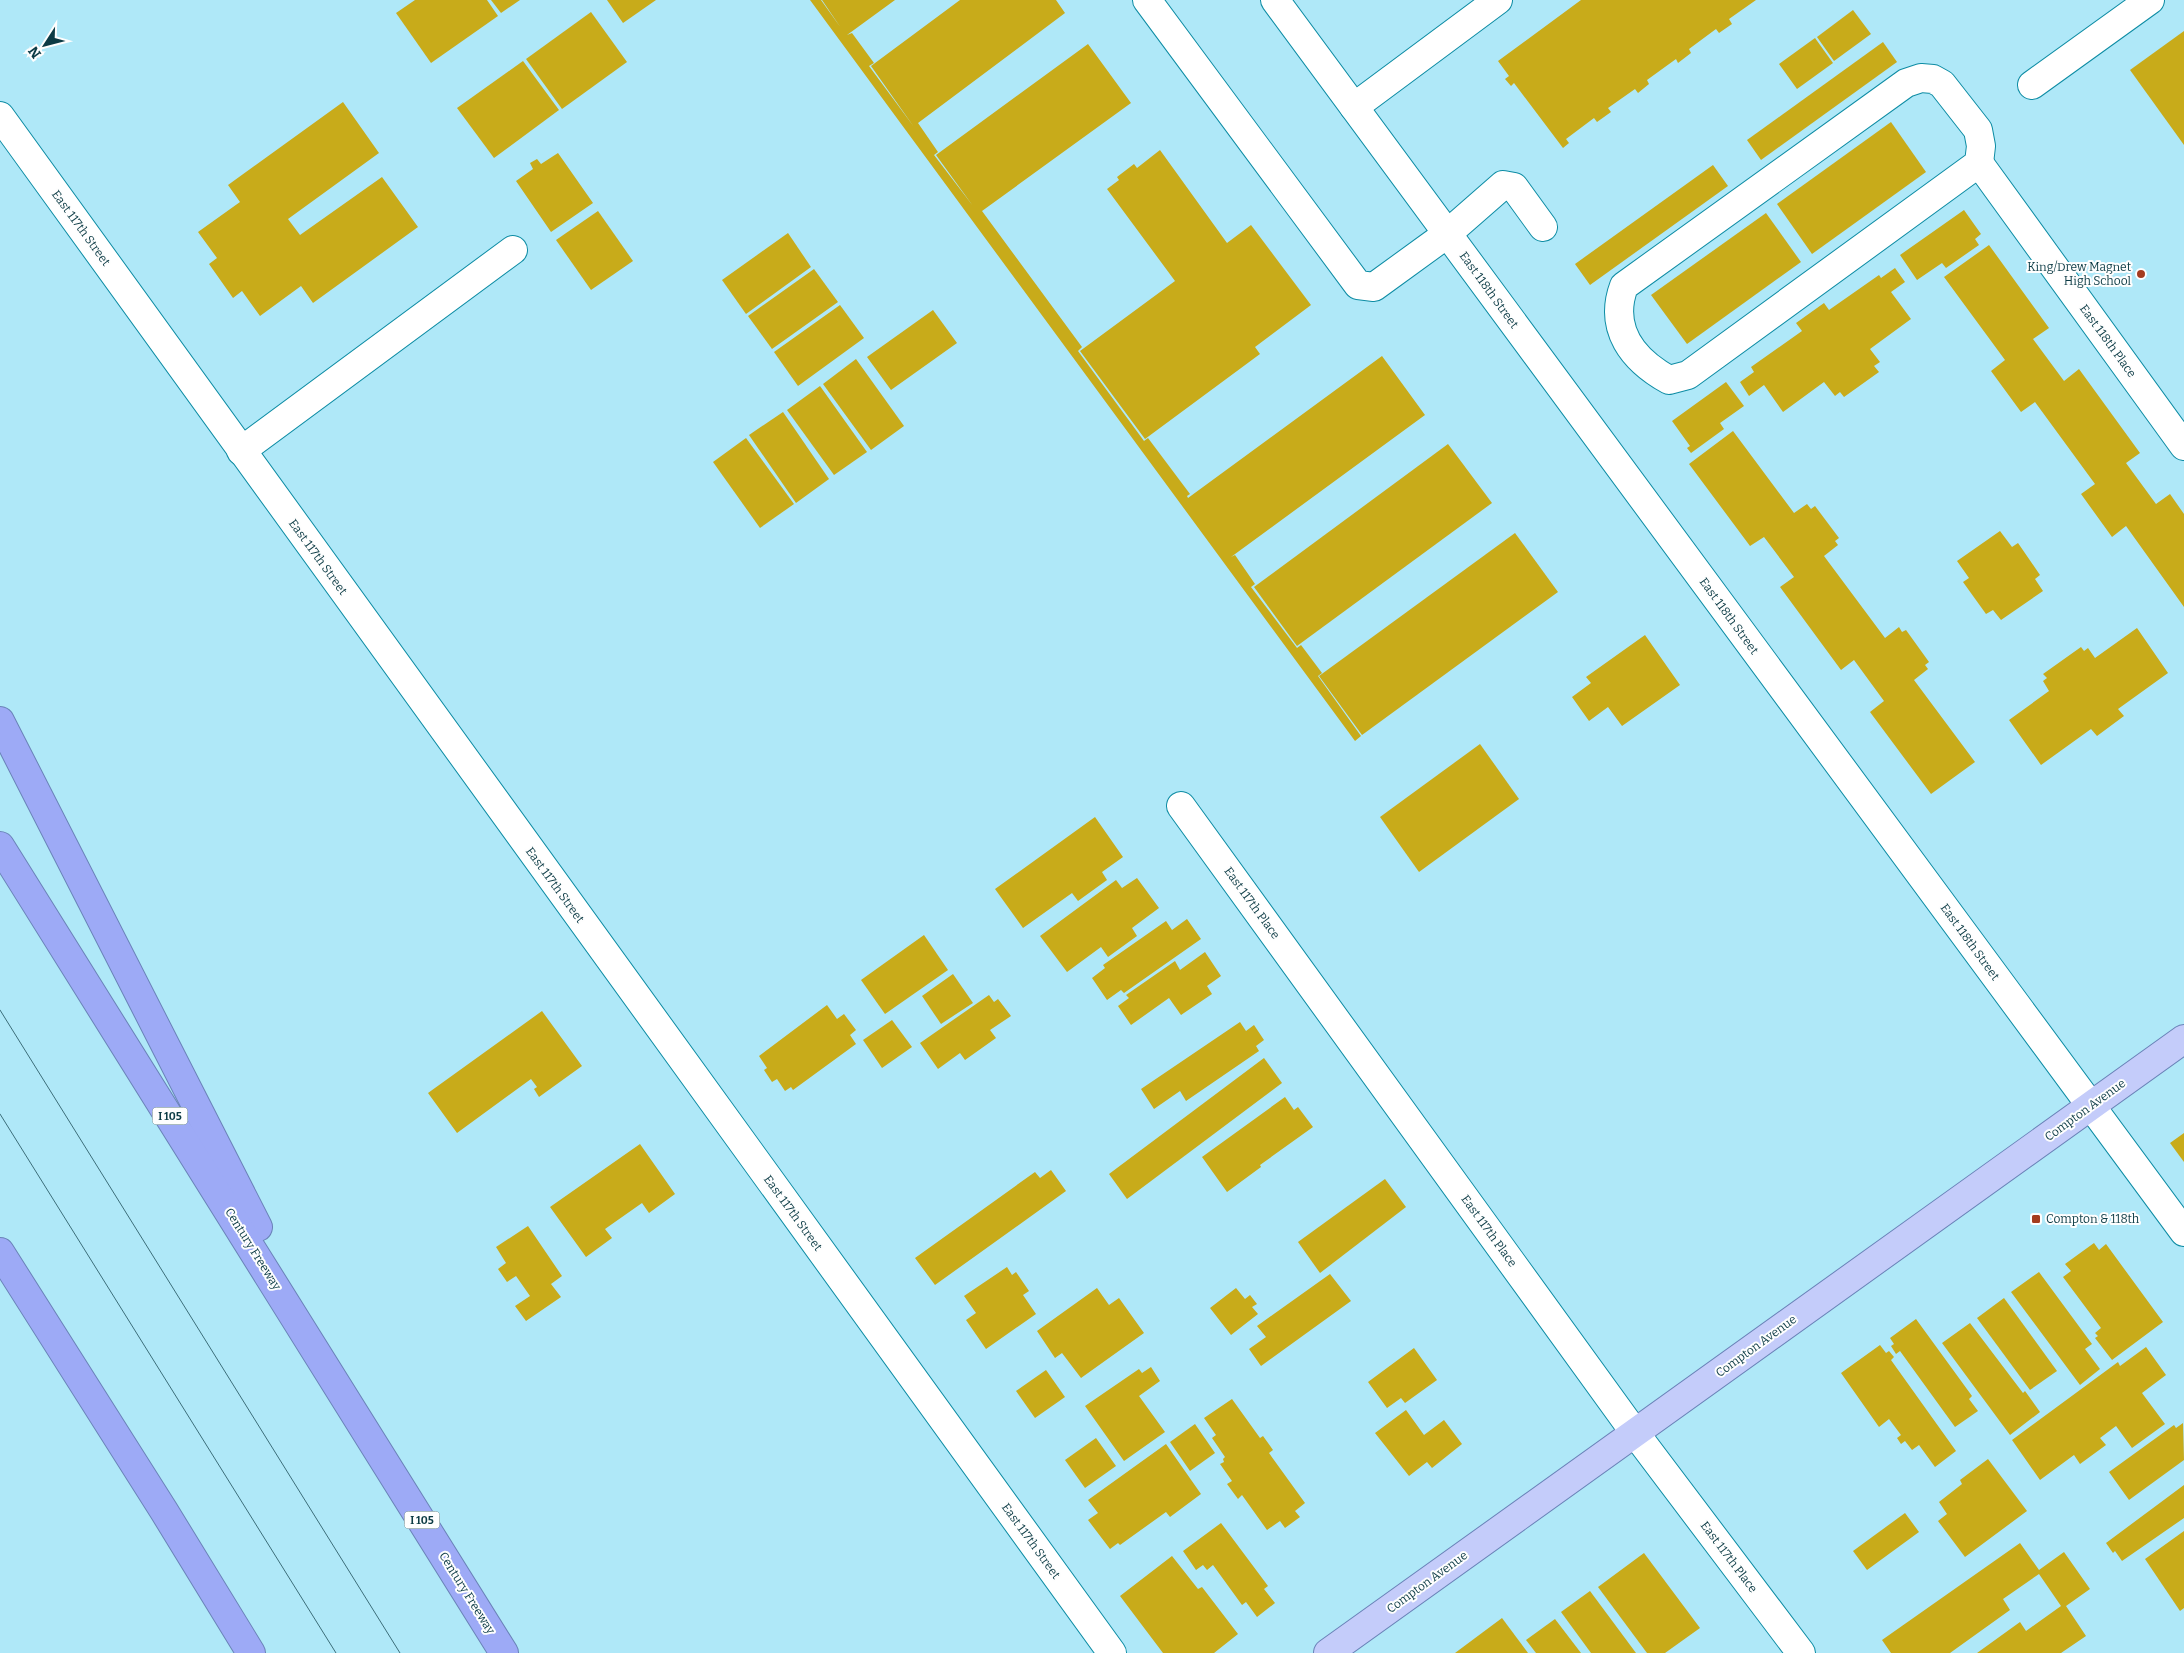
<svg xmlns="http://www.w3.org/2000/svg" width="2184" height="1653" font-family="Bitter,serif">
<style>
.building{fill:#c8ab1a}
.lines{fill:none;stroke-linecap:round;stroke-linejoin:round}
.minor-casing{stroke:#0d8ca4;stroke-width:30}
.major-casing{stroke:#6a83b8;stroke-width:30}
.highway-casing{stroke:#6a83b8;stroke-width:30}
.minor{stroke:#fff;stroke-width:28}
.major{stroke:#c4ccfa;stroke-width:28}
.highway{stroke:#9daaf6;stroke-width:28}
.tram{stroke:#3c6e7a;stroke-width:1}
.poi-dot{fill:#a43c1f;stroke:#fefefe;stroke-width:2}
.labels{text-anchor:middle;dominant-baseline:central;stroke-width:4;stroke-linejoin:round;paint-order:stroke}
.shield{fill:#fefefe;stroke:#55767c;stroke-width:1}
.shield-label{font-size:11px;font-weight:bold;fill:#0c3b45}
.street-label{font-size:12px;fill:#0c3b45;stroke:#fefefe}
.poi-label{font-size:12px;fill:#0c3b45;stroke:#fefefe;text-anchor:end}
</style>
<rect width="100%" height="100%" fill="#afe8f8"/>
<g class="building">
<path d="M415 0H487L498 16 431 63 396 13Z"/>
<path d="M491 0H520L501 13Z"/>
<path d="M607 0H656L623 23Z"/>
<path d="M810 0H821L841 28 822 0H895L847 35 852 33 874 63 869 66 914 127 871 66 960 0H1056L1065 13 918 123 938 152 934 155 973 206 936 155 1088 44 1131 103 982 211 1082 347 1078 351 1144 441 1148 438 1190 494 1187 496 1188 498 1382 356 1425 415 1231 557 1235 555 1255 584 1251 587 1297 648 1301 645 1322 673 1318 676 1361 736 1355 741Z"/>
<path d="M1581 0H1756L1729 19 1732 24 1719 33 1716 29 1689 49 1691 53 1678 63 1676 59 1647 80 1649 84 1638 93 1635 89 1608 108 1611 112 1597 122 1594 118 1566 139 1569 143 1563 148 1514 83 1511 86 1505 79 1509 76 1498 61Z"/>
<path d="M1853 10 1871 34 1834 61 1817 37Z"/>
<path d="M591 12 627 62 562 109 526 59Z"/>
<path d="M2184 31V145L2130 70Z"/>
<path d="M1815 38 1833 63 1797 89 1779 64Z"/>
<path d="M1883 42 1897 62 1761 160 1747 140Z"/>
<path d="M523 61 559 110 494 158 457 108Z"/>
<path d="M343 102 379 153 288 219 300 235 382 177 418 227 313 303 301 286 260 316 242 291 233 298 209 264 217 258 198 232 240 202 228 185Z"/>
<path d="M1891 122 1926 172 1812 254 1777 204Z"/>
<path d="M1160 150 1227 243 1251 225 1311 305 1255 347 1260 354 1145 439 1080 351 1175 281 1107 189 1119 180 1117 177 1134 164 1137 168Z"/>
<path d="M558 153 593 203 551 232 516 181 533 169 530 163 537 159 541 164Z"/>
<path d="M1713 165 1728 186 1590 285 1575 264Z"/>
<path d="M1964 210 1981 234 1975 239 1979 245 1946 268 1942 263 1917 280 1900 255Z"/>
<path d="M598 211 633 261 591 290 556 240Z"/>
<path d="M1766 213 1801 262 1687 344 1651 295Z"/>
<path d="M788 233 811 267 746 314 722 280Z"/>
<path d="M1989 245 2049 328 2033 339 2064 381 2079 369 2140 453 2126 463 2156 504 2170 494 2184 514V607L2126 526 2112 537 2081 494 2095 484 2035 402 2021 412 1991 371 2005 360 1944 277Z"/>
<path d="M1895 268 1905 282 1891 292 1911 319 1870 349 1880 362 1874 366 1879 372 1844 397 1840 392 1835 396 1824 382 1783 412 1764 385 1749 396 1740 382 1754 372 1751 367 1802 331 1796 323 1824 303 1829 310 1879 275 1881 278Z"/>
<path d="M814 269 838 302 772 349 748 316Z"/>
<path d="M840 305 864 338 798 386 774 352Z"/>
<path d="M933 310 957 343 891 390 867 357Z"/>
<path d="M856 359 904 426 871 450 823 384Z"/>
<path d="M1726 382 1744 406 1720 423 1724 429 1691 453 1687 448 1690 446 1672 421Z"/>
<path d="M820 386 867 452 834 475 787 410Z"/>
<path d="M783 412 829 479 796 503 749 435Z"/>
<path d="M1733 431 1794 513 1807 504 1811 509 1815 506 1839 538 1835 541 1838 545 1824 556 1885 638 1899 627 1902 632 1906 630 1929 662 1925 665 1928 669 1914 680 1975 762 1931 794 1870 712 1884 701 1854 660 1841 670 1780 587 1794 577 1764 537 1750 546 1689 464Z"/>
<path d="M746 438 794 504 760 528 713 462Z"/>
<path d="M1448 444 1492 503 1297 646 1254 587Z"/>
<path d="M2000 531 2012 547 2018 543 2040 575 2035 579 2043 591 2001 620 1993 610 1986 614 1963 582 1969 578 1957 561Z"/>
<path d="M1515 533 1558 592 1362 735 1319 676Z"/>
<path d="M2137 628 2168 673 2118 709 2124 716 2097 736 2091 729 2041 765 2009 720 2049 691 2043 681 2047 678 2043 674 2081 647 2084 651 2088 648 2095 658Z"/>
<path d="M1645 635 1680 685 1622 726 1608 707 1589 721 1572 697 1591 683 1586 677Z"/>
<path d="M1480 744 1519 799 1419 872 1380 817Z"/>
<path d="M1095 817 1123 857 1102 872 1107 880 1078 901 1072 893 1023 928 995 889Z"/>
<path d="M1137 878 1159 908 1132 928 1137 936 1108 957 1101 947 1067 972 1040 936 1116 880 1122 888Z"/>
<path d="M1187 919 1201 939 1124 993 1121 990 1107 1000 1092 978 1105 968 1103 965 1166 921 1172 930Z"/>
<path d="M924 935 948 970 885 1014 861 980Z"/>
<path d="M1205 952 1221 976 1207 986 1212 994 1181 1015 1169 998 1131 1025 1118 1006 1129 998 1126 995 1175 961 1180 970Z"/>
<path d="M953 974 973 1003 941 1024 922 996Z"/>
<path d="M989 995 994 1002 998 999 1011 1016 990 1030 996 1038 965 1060 960 1053 938 1069 920 1043Z"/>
<path d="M827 1005 837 1019 844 1014 856 1030 850 1035 856 1044 793 1090 791 1087 785 1091 777 1079 772 1082 764 1070 767 1068 759 1056Z"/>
<path d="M542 1011 582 1066 539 1097 534 1089 537 1087 531 1079 457 1133 428 1093Z"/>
<path d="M892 1020 912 1047 882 1068 863 1040Z"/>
<path d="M1240 1022 1246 1031 1254 1025 1264 1040 1256 1046 1259 1051 1186 1101 1180 1091 1154 1109 1141 1089Z"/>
<path d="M1264 1058 1282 1083 1127 1199 1109 1174Z"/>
<path d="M1285 1097 1294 1110 1298 1107 1313 1127 1260 1165 1261 1167 1227 1192 1202 1157Z"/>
<path d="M2184 1133V1162L2170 1143Z"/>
<path d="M640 1144 675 1194 649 1213 642 1203 605 1229 612 1238 586 1257 550 1207Z"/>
<path d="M1051 1170 1066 1191 935 1285 915 1258 1035 1172 1040 1178Z"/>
<path d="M1385 1179 1406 1207 1320 1273 1298 1242Z"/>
<path d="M528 1226 562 1276 551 1284 561 1297 526 1321 515 1306 530 1296 516 1276 507 1282 498 1269 506 1263 496 1247Z"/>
<path d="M2094 1243 2099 1250 2106 1244 2163 1322 2112 1360 2095 1338 2098 1336 2095 1333 2101 1328 2063 1277 2071 1271 2065 1264Z"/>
<path d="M1007 1267 1012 1275 1016 1272 1029 1291 1023 1295 1036 1314 986 1349 966 1320 976 1313 964 1296Z"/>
<path d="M2039 1272 2092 1344 2085 1349 2100 1369 2080 1385 2011 1292Z"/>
<path d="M1330 1274 1351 1301 1261 1366 1249 1349 1266 1337 1257 1326Z"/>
<path d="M1097 1288 1109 1305 1119 1298 1144 1333 1081 1378 1062 1353 1055 1358 1037 1331Z"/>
<path d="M1236 1288 1245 1299 1250 1295 1257 1304 1252 1307 1258 1314 1231 1335 1210 1308Z"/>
<path d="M2004 1298 2057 1371 2030 1390 1977 1318Z"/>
<path d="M1916 1319 1972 1396 1969 1399 1978 1411 1955 1427 1900 1351 1896 1354 1891 1346 1894 1344 1890 1338Z"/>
<path d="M1970 1323 2023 1393 2025 1391 2040 1412 2010 1435 1942 1343Z"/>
<path d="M1880 1345 1886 1353 1889 1351 1894 1357 1891 1360 1956 1451 1935 1467 1919 1445 1912 1450 1905 1441 1901 1444 1897 1438 1901 1435 1889 1419 1879 1427 1841 1373Z"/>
<path d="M2146 1347 2166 1375 2142 1393 2165 1424 2132 1448 2116 1426 2100 1438 2106 1445 2080 1464 2074 1455 2040 1480 2012 1440 2118 1362 2120 1366Z"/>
<path d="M1414 1348 1437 1380 1405 1403 1401 1398 1387 1408 1368 1382Z"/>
<path d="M1151 1367 1160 1381 1139 1396 1165 1432 1124 1461 1085 1406 1139 1369 1142 1373Z"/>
<path d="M1046 1370 1065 1397 1035 1418 1016 1391Z"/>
<path d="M1232 1399 1260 1438 1263 1436 1273 1450 1269 1453 1305 1503 1295 1511 1300 1517 1285 1528 1280 1521 1267 1530 1242 1495 1238 1499 1227 1484 1232 1481 1220 1464 1224 1462 1223 1459 1225 1457 1212 1438 1216 1435 1204 1418Z"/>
<path d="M1406 1410 1424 1435 1444 1420 1462 1444 1432 1468 1427 1462 1409 1476 1375 1433Z"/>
<path d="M2183 1423 2184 1460 2129 1500 2109 1472 2174 1425 2176 1428Z"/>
<path d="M1195 1424 1215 1453 1190 1471 1170 1442Z"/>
<path d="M1096 1438 1116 1466 1085 1488 1065 1460Z"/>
<path d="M1166 1444 1201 1494 1170 1517 1166 1512 1120 1545 1118 1543 1110 1549 1088 1520 1098 1513 1088 1500Z"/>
<path d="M1988 1459 2027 1511 1965 1557 1938 1521 1947 1514 1939 1502 1962 1484 1960 1480Z"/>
<path d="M2184 1485V1518L2122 1561 2115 1551 2113 1553 2106 1543Z"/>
<path d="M1905 1513 1919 1532 1867 1570 1853 1551Z"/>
<path d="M1221 1523 1268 1586 1264 1589 1275 1603 1257 1617 1246 1602 1242 1605 1213 1565 1207 1570 1203 1565 1196 1570 1183 1551Z"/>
<path d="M2184 1531V1608L2180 1611 2145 1559Z"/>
<path d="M2020 1543 2039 1570 2064 1552 2090 1589 2066 1606 2086 1636 2061 1653H1977L2020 1622 2026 1631 2061 1606 2039 1574 2003 1599 2010 1610 1950 1653H1891L1882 1640Z"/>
<path d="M1644 1553 1700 1628 1665 1653H1647L1598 1587Z"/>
<path d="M1172 1556 1198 1589 1202 1587 1238 1634 1214 1653H1163L1120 1596Z"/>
<path d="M1590 1591 1636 1653H1591L1561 1612Z"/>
<path d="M1502 1618 1528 1653H1455Z"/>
<path d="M1555 1619 1581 1653H1536L1526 1640Z"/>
</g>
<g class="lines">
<defs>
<g id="minor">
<path d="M1147 0 1358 285 1374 287 1447 234 1503 185 1514 187 1543 227"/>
<path d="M1275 0 2184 1232"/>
<path d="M1921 78 1933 79 1942 84 1978 130 1981 146 1979 163 1688 375 1669 380C1633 360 1608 329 1624 286L1906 83Z"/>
<path d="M2032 85 2150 0"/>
<path d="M1354 107 1498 0"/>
<path d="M0 116 1112 1653"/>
<path d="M1979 163 2184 446"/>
<path d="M241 451 513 250"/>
<path d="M1181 806 1635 1433 1801 1653"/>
</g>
<path id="major" d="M1328 1653 2184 1039"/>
<g id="highway">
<path d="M0 721 258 1227"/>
<path d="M0 846 504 1653"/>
<path d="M0 1252 164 1511 251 1653"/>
</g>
</defs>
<use href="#minor" class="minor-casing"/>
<use href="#major" class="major-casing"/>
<use href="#highway" class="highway-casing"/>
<use href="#minor" class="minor"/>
<use href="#major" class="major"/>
<use href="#highway" class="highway"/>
<g class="tram">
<path d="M0 1010 400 1653"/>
<path d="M0 1114 336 1653"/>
</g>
</g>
<g class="poi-dot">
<circle cx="2141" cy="274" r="5"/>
<rect x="2031" y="1214" width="10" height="10" rx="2.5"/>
</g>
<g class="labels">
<g class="shield">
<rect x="152.5" y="1107.5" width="35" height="17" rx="4"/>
<rect x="404.5" y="1511.5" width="35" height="17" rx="4"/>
</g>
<g class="shield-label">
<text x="170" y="1116">I 105</text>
<text x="422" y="1520">I 105</text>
</g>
<g class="street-label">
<text transform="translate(81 228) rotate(54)">East 117th Street</text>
<text transform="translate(1489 290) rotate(54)">East 118th Street</text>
<text transform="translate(2108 341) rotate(54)">East 118th Place</text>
<text transform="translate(318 557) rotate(54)">East 117th Street</text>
<text transform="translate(1729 616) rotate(54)">East 118th Street</text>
<text transform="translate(555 885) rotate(54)">East 117th Street</text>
<text transform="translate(1252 903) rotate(54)">East 117th Place</text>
<text transform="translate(1970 942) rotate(54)">East 118th Street</text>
<text transform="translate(2085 1110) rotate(-36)">Compton Avenue</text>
<text transform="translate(793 1213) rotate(54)">East 117th Street</text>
<text transform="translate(1489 1231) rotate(54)">East 117th Place</text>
<text transform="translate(253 1249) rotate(58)">Century Freeway</text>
<text transform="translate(1756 1346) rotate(-36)">Compton Avenue</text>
<text transform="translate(1031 1541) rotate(54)">East 117th Street</text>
<text transform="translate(1729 1557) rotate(53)">East 117th Place</text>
<text transform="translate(1427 1582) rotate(-36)">Compton Avenue</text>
<text transform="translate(467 1593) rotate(58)">Century Freeway</text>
</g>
<g class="poi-label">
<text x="2131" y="267">King/Drew Magnet<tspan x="2131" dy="14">High School</tspan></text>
<text x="2046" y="1219" text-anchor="start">Compton &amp; 118th</text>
</g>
</g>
<g transform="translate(45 45) rotate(234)" stroke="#fefefe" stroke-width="4" paint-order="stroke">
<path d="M0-4L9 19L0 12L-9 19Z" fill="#0c3b45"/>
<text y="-8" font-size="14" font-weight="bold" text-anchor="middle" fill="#0c3b45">N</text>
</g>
</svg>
